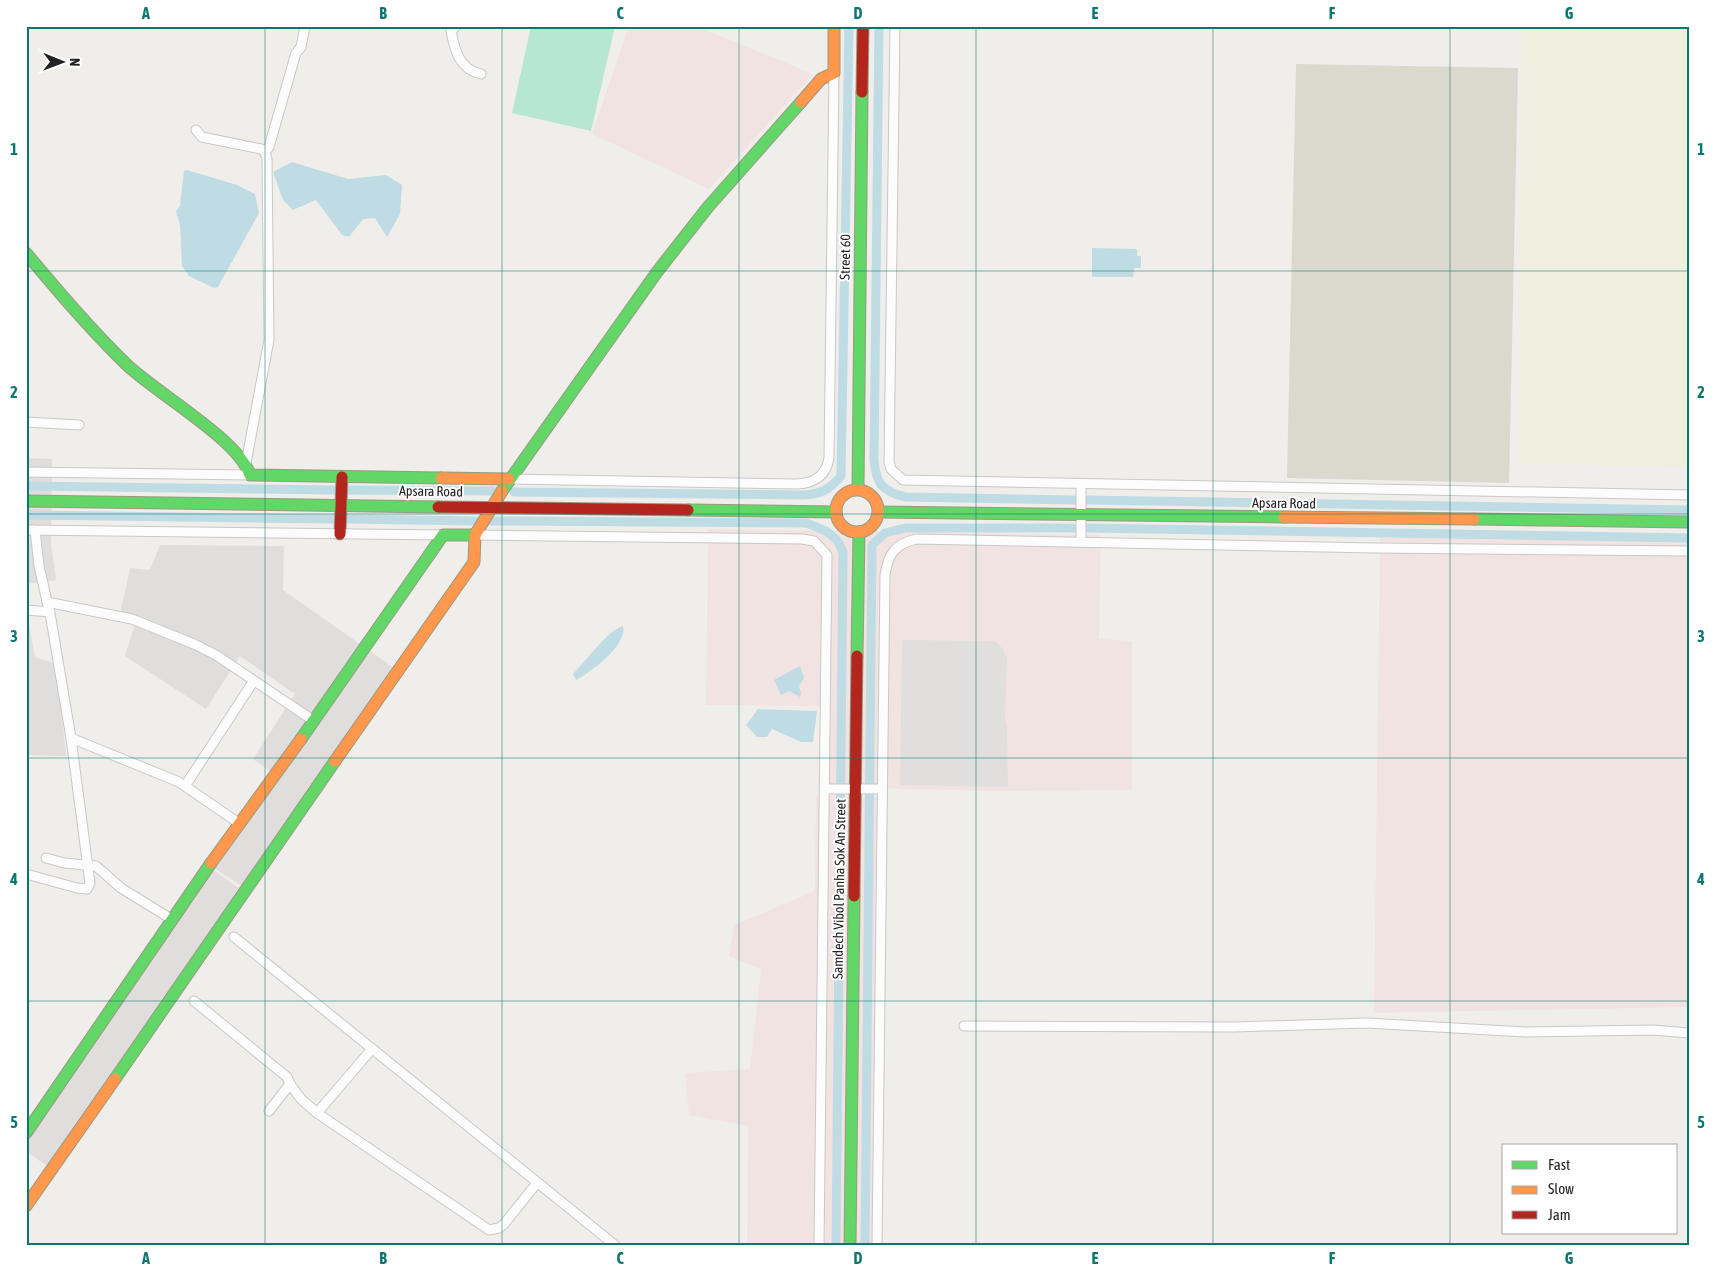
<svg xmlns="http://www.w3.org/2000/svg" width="1715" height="1272" font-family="'Asap Condensed',sans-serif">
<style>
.residential{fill:#dfdedc}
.commercial{fill:#f1e3e1}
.construction{fill:#d9d9cd}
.farmland{fill:#efefdf}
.pitch{fill:#b7e6d2}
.parking{fill:#e0dfde}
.water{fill:#bfdbe3}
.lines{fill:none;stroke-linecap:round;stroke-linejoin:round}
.canal{stroke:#bfdbe3;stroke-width:9}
.street-casing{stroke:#c9c8c7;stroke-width:11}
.fast-casing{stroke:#999a82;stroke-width:13}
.slow-casing{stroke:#999a82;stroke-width:13}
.jam-casing{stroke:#999a82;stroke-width:13}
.street{stroke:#fdfcfc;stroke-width:9}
.fast{stroke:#63d668;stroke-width:11}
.slow{stroke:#ff974d;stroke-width:11}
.jam{stroke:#b3261e;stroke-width:11}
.grid{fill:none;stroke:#0f766e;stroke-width:1;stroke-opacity:0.55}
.labels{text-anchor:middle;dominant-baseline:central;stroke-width:4;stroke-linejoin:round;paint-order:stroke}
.street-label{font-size:14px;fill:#222;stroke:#fff}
.neatline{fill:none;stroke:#0f766e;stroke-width:2}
.grid-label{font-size:16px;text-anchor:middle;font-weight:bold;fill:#0f766e}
</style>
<rect width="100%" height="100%" fill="#f0eeeb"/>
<g class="residential">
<path d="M26 458 52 459 51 544 56 580 26 584Z"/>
<path d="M160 545 284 546 283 590 394 668 245 888 214 868 279 777 253 759 295 694 240 656 206 709 125 656 136 621 119 619 130 568 150 570Z"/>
<path d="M26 607 35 657 57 664 66 756 26 755Z"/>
<path d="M213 870 243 891 51 1169 26 1151V1138Z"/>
</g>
<g class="commercial">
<path d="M629 26H696L813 74 709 189 592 134Z"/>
<path d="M708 529 1101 535 1099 639 1132 641V790L995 791 824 787V706L706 705Z"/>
<path d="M1380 535 1689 540V1007L1374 1013Z"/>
<path d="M816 796 880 797 874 1246H747L748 1126 689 1115 685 1073 750 1069 761 969 729 956 734 925 815 891Z"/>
</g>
<path class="construction" d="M1296 64 1518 68 1509 483 1287 478Z"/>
<path class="farmland" d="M1522 26H1689V467L1519 463Z"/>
<path class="pitch" d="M531 26H615L591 131 512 113Z"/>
<path class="parking" d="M902 640 995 641 1003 649 1007 659 1005 718 1007 729 1008 787 900 785Z"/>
<g class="water">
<path d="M292 162 348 179 386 175 402 185 400 214 387 237 375 218 363 219 349 237 342 235 316 200 293 210 283 200 273 172Z"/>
<path d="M187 170 237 185 255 194 259 213 218 287 214 288 189 276 182 266 180 225 176 211 180 206 184 171Z"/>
<path d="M1092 248 1137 249V256H1141V268H1134L1133 277H1092Z"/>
<path d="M623 626C628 645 591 672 576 680L573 674C585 662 609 629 623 626Z"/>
<path d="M800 666 804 678 799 686 801 693 800 697 789 691 781 695 774 680Z"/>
<path d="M758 709 817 711 813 742H801L772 729 767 737H757L746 725Z"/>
</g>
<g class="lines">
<g class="canal">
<path d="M879 26 874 460C876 484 882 491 905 497L1075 500"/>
<path d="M26 486 335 490"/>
<path d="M348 490 493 491"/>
<path d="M514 492 803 495C821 494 829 490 841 476L849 26"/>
<path d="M1088 500 1689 510"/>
<path d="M26 515 333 519"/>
<path d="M348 519 475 521"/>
<path d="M491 521 805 523C823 529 836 533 843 552L836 1246"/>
<path d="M1088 528 1689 538"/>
<path d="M865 1246 872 545 885 533 905 528H1074"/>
</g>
<defs>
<g id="street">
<path d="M456 26 451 31C455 51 459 69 481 74"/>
<path d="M895 26 889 462 891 469 903 480 1689 495"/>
<path d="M196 130 202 137 261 149 265 152 267 159 269 340 246 463"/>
<path d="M265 152 269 147 296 53 301 47 305 26"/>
<path d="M26 422 79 425"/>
<path d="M26 472 250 475"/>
<path d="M509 479 797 484C815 483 826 476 829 458L834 73"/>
<path d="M26 530 443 535"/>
<path d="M475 535 802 539 814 541 827 555 819 1246"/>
<path d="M1081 541V485"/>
<path d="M47 602 132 619 194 644 216 655 314 721"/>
<path d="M26 610 50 612"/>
<path d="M71 738 179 782 240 824"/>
<path d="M185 786 253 682"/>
<path d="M826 789H882"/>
<path d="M46 858 64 863 96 866 121 888 173 920"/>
<path d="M26 874 77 888 87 889 90 883 71 738 51 619 39 566 35 530"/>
<path d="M234 937 616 1246"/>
<path d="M194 1001 287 1077 290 1084 269 1111"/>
<path d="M964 1026 1234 1027 1367 1023 1525 1032 1653 1030 1689 1033"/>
<path d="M290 1084 301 1099 317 1113 489 1230 499 1228 504 1224 537 1183"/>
<path d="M317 1113 371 1050"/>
<path d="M877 1246 885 575C888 554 895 544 916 539L1375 548 1689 551"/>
</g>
<g id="fast">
<path d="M26 253C58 291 90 329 126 364 156 393 238 439 250 475L441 478"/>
<path d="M858 489 862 92"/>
<path d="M502 491 657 272 708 207 801 102"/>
<path d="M26 501 438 507"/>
<path d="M688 510 836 512"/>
<path d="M879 512 1284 517"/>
<path d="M1474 519 1689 522"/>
<path d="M857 656 859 532"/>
<path d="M301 739 443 535H475"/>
<path d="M115 1079 335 761"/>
<path d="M26 1133 211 863"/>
<path d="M850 1246 854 896"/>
</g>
<g id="slow">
<path d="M801 102 821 79 834 73V26"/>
<path d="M441 478 509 479"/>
<circle cx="857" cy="511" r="21"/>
<path d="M1284 517 1474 519"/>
<path d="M335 761 474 562 475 535 502 491"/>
<path d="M211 863 301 739"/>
<path d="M26 1206 115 1079"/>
</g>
<g id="jam">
<path d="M862 92 863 26"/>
<path d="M438 507 688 510"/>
<path d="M340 534 342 477"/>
<path d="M854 896 857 656"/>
</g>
</defs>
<use href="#street" class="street-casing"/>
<use href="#fast" class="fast-casing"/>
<use href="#slow" class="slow-casing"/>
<use href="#jam" class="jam-casing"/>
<use href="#street" class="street"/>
<use href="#fast" class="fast"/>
<use href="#slow" class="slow"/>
<use href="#jam" class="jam"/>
</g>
<path class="grid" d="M265 26V1246M502 26V1246M739 26V1246M976 26V1246M1213 26V1246M1450 26V1246M26 271H1689M26 514H1689M26 758H1689M26 1001H1689"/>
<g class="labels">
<g class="street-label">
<text transform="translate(845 257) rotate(-89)">Street 60</text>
<text transform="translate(431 491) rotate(1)">Apsara Road</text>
<text transform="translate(1284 503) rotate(1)">Apsara Road</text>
<text transform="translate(839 889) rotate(-89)">Samdech Vibol Panha Sok An Street</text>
</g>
</g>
<rect width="1715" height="1272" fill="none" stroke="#ffffff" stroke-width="55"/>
<rect x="1502" y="1144" width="175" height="90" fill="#ffffff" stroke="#a7a7a7"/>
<rect x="1512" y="1161" width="25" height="8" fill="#63d668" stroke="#a7a7a7"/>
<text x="1548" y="1170" font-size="15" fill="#222222">Fast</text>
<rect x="1512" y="1186" width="25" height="8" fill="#ff974d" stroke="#a7a7a7"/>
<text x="1548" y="1194" font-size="15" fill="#222222">Slow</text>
<rect x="1512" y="1211" width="25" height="8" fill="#b3261e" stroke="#a7a7a7"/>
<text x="1548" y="1220" font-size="15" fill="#222222">Jam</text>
<g transform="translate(62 62) rotate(91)" stroke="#ffffff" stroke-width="4" paint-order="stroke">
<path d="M0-4L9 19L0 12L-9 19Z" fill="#222222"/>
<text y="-8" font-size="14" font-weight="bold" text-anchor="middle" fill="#222222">N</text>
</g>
<rect x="28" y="28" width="1660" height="1216" class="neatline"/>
<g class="grid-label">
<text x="146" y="19">A</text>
<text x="383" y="19">B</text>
<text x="620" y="19">C</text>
<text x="858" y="19">D</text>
<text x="1095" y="19">E</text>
<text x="1332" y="19">F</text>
<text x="1569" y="19">G</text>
<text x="14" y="155">1</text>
<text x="1701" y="155">1</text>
<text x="14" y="398">2</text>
<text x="1701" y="398">2</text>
<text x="14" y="642">3</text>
<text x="1701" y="642">3</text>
<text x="14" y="885">4</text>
<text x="1701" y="885">4</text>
<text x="14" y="1128">5</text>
<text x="1701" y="1128">5</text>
<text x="146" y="1264">A</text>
<text x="383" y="1264">B</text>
<text x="620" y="1264">C</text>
<text x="858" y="1264">D</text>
<text x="1095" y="1264">E</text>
<text x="1332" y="1264">F</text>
<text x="1569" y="1264">G</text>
</g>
</svg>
